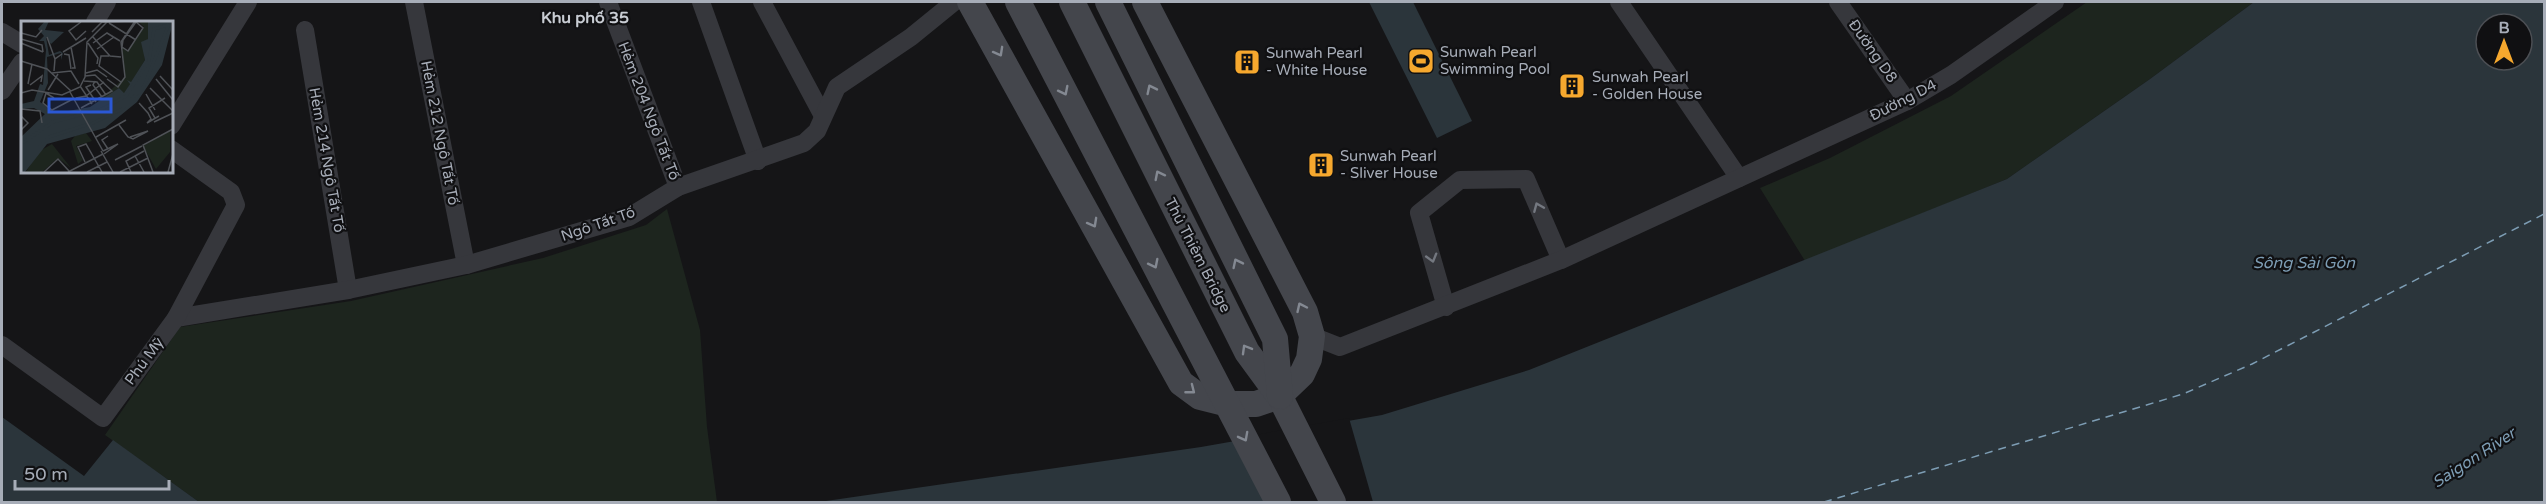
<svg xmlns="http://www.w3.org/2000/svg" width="2546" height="504" font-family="'Varela Round',sans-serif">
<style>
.green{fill:#1d251e}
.water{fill:#2b353b;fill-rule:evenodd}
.pier{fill:#151517}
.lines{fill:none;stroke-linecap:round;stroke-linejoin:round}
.ferry{stroke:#7d9db4;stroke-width:1.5;stroke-dasharray:8 6;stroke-linecap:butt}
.street{stroke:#36373c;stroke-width:18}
.secondary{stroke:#44464c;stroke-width:26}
.secondary-bridge{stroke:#44464c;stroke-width:26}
.oneway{stroke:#848992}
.oneway2{stroke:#747880}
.labels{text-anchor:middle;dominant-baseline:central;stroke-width:4.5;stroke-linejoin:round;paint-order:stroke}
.street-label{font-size:15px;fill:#a7adb8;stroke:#101012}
.poi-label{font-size:15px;fill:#a7adb8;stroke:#101012;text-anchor:start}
.neighbourhood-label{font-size:16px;font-weight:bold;fill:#c8ccd3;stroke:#101012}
.water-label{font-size:16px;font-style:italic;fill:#7d9db4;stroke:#101012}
.inset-river{fill:none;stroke:#2b353b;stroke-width:3}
.inset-road{fill:none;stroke:#4f5257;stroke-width:1.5}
.view{fill:#2b58d5;fill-opacity:0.15;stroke:#2b58d5;stroke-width:3}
.inset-edge{fill:none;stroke:#a7adb8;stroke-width:3}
</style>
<rect width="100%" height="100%" fill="#151517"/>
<g class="green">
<path d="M2087 2H2254L2150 79 2007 179 1805 261 1760 188 1830 158 1951 96Z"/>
<path d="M667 209 700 330 707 427 717 502H199L105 435 180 327 351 301 543 258 646 225Z"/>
</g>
<g class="water">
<path d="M1369 2H1413L1472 121 1437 138Z"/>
<path d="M2254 2H2544V502H819L1201 447 1382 415 1529 370 2007 179 2150 79ZM2486 24H2522V60H2486Z"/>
<path d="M2 417 84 476 113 440 199 502H2Z"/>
</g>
<path class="pier" d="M1349 418 1373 502H1267L1233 439Z"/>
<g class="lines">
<path class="ferry" d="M1824 502 2183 394 2252 364 2544 214"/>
<g class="street">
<path d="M414 2 466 265"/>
<path d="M608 2 678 187"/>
<path d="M701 2 758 161"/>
<path d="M762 2 823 116"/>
<path d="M1619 2 1739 178"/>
<path d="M1838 2 1907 101"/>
<path d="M95 22 107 2"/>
<path d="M305 30 348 290"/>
<path d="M2 32 22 44"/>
<path d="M2 91 22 62"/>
<path d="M171 126 248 2"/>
<path d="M1446 307 1419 213 1460 180 1526 179 1561 260"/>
<path d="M176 318 348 290 466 265 629 217 678 187 804 143 817 131 837 87 911 37 954 2"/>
<path d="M1312 336 1340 347 1561 260 1907 101 1951 75 2055 2"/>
<path d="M2 345 103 418 176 318 236 205 231 192 171 149"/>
</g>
<g class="secondary">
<path d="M970 2 1181 383 1200 397 1228 404H1256L1279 396 1302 374 1309 359 1312 336 1305 312 1145 2"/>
<path d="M1280 397 1333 502"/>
</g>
<g class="secondary-bridge">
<path d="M1018 2 1278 502"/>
<path d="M1072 2 1247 352 1280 397"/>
<path d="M1108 2 1275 339 1280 396"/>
</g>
</g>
<defs><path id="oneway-chevron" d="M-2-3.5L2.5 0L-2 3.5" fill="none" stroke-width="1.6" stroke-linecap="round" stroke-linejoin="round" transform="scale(1.5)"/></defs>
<g class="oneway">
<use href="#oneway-chevron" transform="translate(999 52) rotate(61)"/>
<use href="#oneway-chevron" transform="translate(1151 89) rotate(-116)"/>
<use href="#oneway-chevron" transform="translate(1064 91) rotate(63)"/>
<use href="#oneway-chevron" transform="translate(1159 175) rotate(-117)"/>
<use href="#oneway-chevron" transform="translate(1093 223) rotate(61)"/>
<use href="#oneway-chevron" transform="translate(1237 263) rotate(-116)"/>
<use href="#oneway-chevron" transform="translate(1154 264) rotate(63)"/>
<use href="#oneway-chevron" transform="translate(1301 307) rotate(-115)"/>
<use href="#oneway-chevron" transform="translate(1246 349) rotate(-120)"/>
<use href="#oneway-chevron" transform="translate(1191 390) rotate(38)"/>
<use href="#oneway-chevron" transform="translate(1244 437) rotate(62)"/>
</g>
<g class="oneway2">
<use href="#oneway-chevron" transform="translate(1538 207) rotate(-113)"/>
<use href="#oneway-chevron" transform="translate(1432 258) rotate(74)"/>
</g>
<defs>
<symbol id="stadium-square" viewBox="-11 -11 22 22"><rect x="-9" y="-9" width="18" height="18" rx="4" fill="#f6a82e" stroke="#101012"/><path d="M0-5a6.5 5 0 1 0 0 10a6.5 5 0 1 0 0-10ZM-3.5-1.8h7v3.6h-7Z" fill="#111"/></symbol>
<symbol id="building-square" viewBox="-11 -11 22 22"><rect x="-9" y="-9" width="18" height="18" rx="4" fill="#f6a82e" stroke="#101012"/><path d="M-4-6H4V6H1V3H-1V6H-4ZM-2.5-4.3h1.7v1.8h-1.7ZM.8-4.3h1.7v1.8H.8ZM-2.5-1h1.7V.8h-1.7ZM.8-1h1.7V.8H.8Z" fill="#111"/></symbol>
</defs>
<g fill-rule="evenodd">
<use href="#stadium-square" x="1406" y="46" width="30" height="30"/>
<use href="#building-square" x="1232" y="47" width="30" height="30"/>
<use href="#building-square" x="1557" y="71" width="30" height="30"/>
<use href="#building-square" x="1306" y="150" width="30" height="30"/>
</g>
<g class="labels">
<g class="street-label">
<text transform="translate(1873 51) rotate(55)">Đường D8</text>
<text transform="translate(1903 100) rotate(-27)">Đường D4</text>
<text transform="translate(649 111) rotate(69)">Hẻm 204 Ngô Tất Tố</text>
<text transform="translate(440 133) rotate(79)">Hẻm 212 Ngô Tất Tố</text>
<text transform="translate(327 160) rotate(80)">Hẻm 214 Ngô Tất Tố</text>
<text transform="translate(598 224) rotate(-19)">Ngô Tất Tố</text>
<text transform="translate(1198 255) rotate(63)">Thủ Thiêm Bridge</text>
<text transform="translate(144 361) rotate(-54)">Phú Mỹ</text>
</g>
<g class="poi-label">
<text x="1440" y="52">Sunwah Pearl<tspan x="1440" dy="17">Swimming Pool</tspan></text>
<text x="1266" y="53">Sunwah Pearl<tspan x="1266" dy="17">- White House</tspan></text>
<text x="1592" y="77">Sunwah Pearl<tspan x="1592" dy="17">- Golden House</tspan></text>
<text x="1340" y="156">Sunwah Pearl<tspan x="1340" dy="17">- Sliver House</tspan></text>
</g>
<g class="neighbourhood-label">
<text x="585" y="18">Khu phố 35</text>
</g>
<g class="water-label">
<text x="2304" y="263">Sông Sài Gòn</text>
<text transform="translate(2474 458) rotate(-33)">Saigon River</text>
</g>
</g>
<g transform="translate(21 21)">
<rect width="152" height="152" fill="#151517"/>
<path d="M117 0 130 1 127 18 122 23 124 39 103 73 98 67 72 85 104 56 100 26 107 30 123 6ZM149 110V131L135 148 122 125ZM65 112 71 120 55 125 62 139 57 143 50 120 54 115ZM31 123 50 147 37 137 21 151H5L17 131Z" fill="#1d251e"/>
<path d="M24 0H28L24 9 43 11 30 23 25 16 28 34 39 30 42 32 40 39V32L26 36 27 62 19 81 36 92 69 86 98 67 103 72 109 63 106 59 110 61 124 39 120 21 127 18V0H150V9L141 44 116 81 84 107 26 123 4 151H0V116L24 93 13 87 0 88V83L13 80 19 63 22 64 25 29 23 20H18L23 15 17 8Z" fill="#2b353b"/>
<path class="inset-river" d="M70 103 101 88 123 65 148 3M0 123 32 101 81 88 105 75 128 40 133 8 147 4M0 144 28 116 65 104"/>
<path class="inset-road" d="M60 1 48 10 55 19 65 10M115 1 122 7 107 30 101 26 102 19ZM88 2 115 19M71 11 81 1 111 0M0 12 15 16 21 9M26 16 34 38M72 16 89 35 100 36M0 18 21 24 22 31M0 22 22 31M67 22 77 37 76 43M72 22 86 12 99 20M50 26 54 47H51M76 28 93 16M42 31 65 17M43 33 48 34 50 48M88 35H80L78 45 100 61M0 40 26 48 50 70M33 50 34 38 41 33M31 52 50 50 58 63M65 52 76 49 86 56 82 53M139 55 152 69M86 58 97 66 104 56 100 21 114 0M135 58 152 79M63 60 76 61 85 74M74 60 72 64 81 76M7 63 11 43M9 64 21 55 20 61M70 64 65 66 75 81M59 65 71 83M129 67 152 90M27 69 37 53M49 71 82 130M0 72 11 69 41 74 59 66 64 56 66 21 87 0M125 73 134 89M33 77 25 72 22 82 31 89 52 78M55 77 65 75 83 61M118 82 127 92 130 98 126 102 138 95M60 87 91 70 74 54 64 55M0 88 19 90 21 102M0 95 7 102 0 109M134 97 128 87 144 77M133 101 152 92M98 104 107 116 112 118 127 110 109 116M75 116 105 99M87 128 81 119 87 115M80 130 92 151M82 130 97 123 83 133M114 135 123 151M94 139 121 125M64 141 57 126 65 123 81 151M23 151 37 138 48 150M47 151 82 133M66 151 86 141M99 151 127 137M110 151 105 140 123 130M132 151 122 124 152 108M147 151 152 133"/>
<path class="view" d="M28 78H90V91H28Z"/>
<rect width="152" height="152" class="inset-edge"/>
</g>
<rect width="2546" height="504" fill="none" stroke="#a7adb8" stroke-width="6"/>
<g transform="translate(2504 42)"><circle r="28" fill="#101012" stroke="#4c4f54" stroke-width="1.5"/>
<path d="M0-4.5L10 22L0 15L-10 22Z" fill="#f6a82e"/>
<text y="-9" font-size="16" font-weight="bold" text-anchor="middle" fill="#a7adb8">B</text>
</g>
<path d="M15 480v9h154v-9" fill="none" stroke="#a7adb8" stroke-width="3"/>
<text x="24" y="480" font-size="18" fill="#a7adb8" stroke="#101012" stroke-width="4.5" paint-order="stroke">50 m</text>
</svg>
